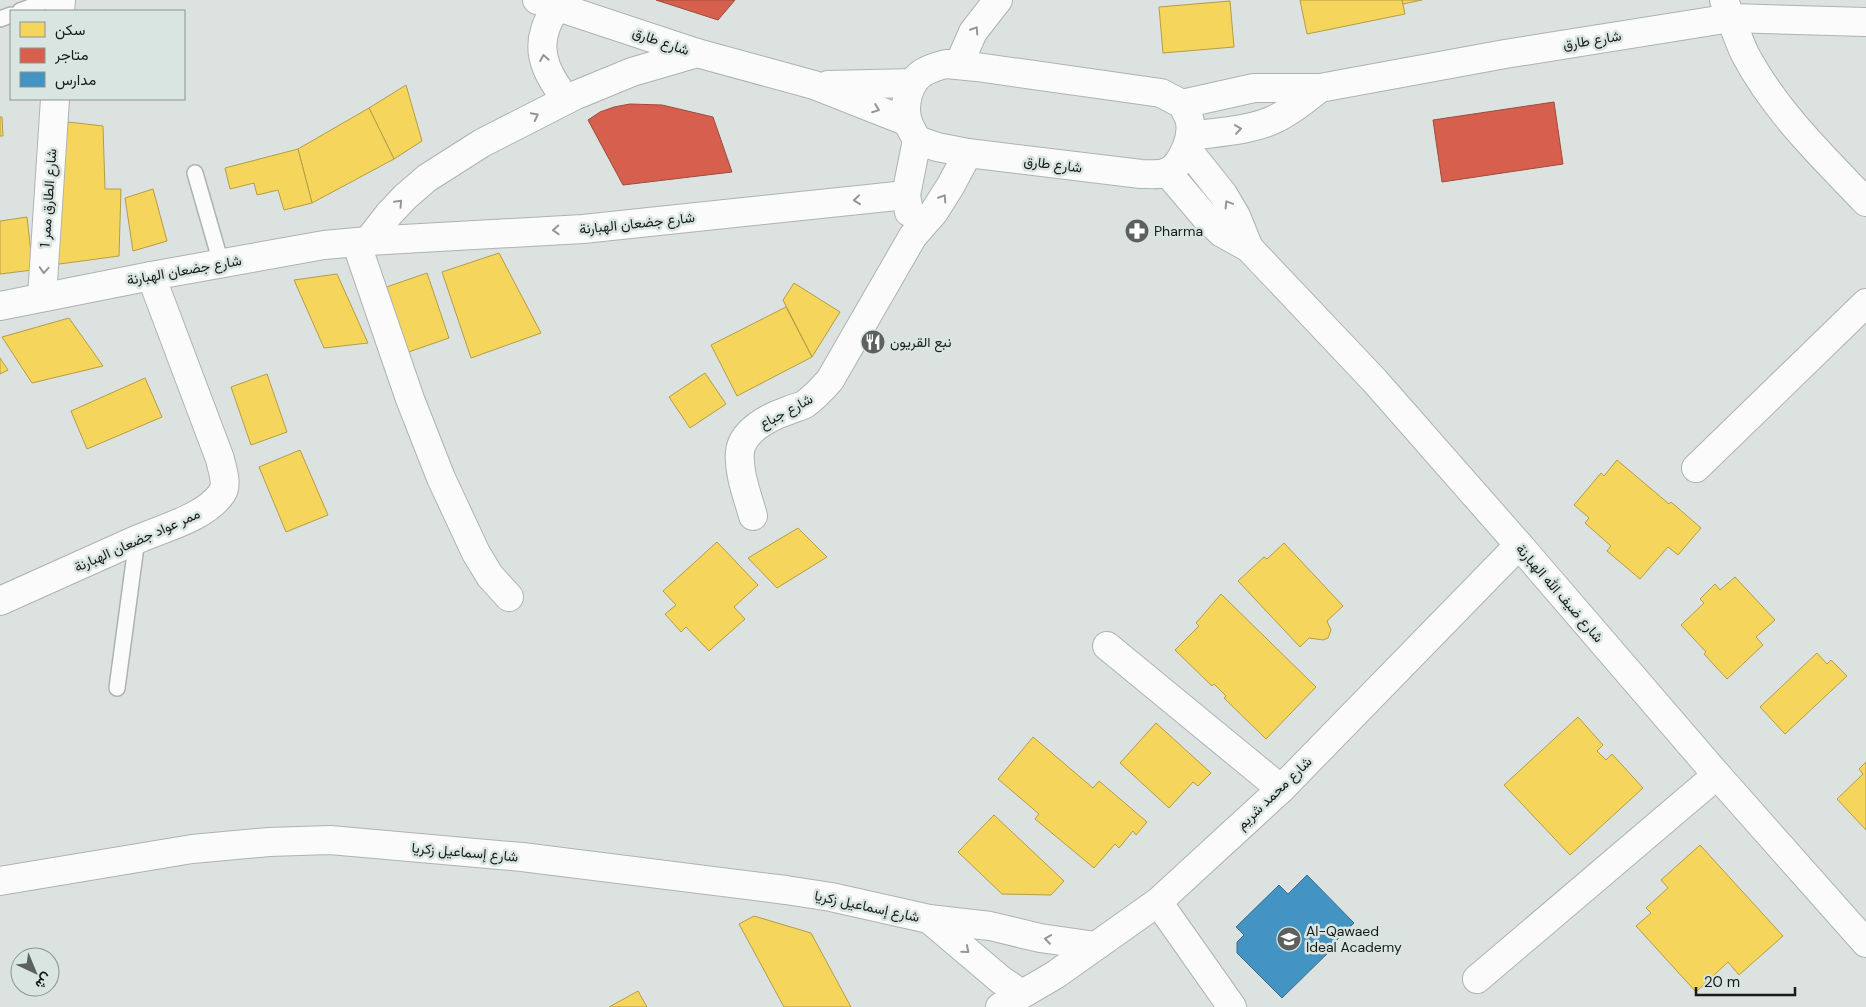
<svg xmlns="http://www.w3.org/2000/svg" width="1866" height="1007" font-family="'DM Sans',Vazirmatn,sans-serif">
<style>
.homes{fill:#f6d55c;stroke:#b39d48}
.shops{fill:#d6604d;stroke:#9d4b3d}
.schools{fill:#4393c3;stroke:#366f90}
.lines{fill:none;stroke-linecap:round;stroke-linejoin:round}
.lane-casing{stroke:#aeb3b0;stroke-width:18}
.street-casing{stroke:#aeb3b0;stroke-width:30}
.secondary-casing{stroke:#aeb3b0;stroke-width:30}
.lane{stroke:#fafbfa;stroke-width:15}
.street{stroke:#fafbfa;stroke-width:28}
.secondary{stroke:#fafbfa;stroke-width:28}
.oneway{stroke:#949695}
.labels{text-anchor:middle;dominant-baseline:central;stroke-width:5;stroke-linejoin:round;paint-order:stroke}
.street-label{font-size:14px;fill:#171b19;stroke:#d9e5e0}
.poi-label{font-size:14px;fill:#171b19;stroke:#d9e5e0;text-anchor:start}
</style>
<rect width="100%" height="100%" fill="#dce2df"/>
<g class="homes">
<path d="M1300 0H1402L1405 14 1307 34Z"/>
<path d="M1402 0H1422L1403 4Z"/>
<path d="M1230 1 1234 47 1163 53 1159 7Z"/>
<path d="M406 85 422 141 394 159 369 108Z"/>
<path d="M369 108 394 159 312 203 298 149Z"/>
<path d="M0 117H2L3 136H0Z"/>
<path d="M68 122 103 126 105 189H121L119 256 52 265Z"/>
<path d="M298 149 312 203 284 210 278 190 257 195 254 183 230 189 225 168Z"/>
<path d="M153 189 167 241 133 251 125 198Z"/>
<path d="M27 217 33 270 0 274V221Z"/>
<path d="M499 253 541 333 471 358 442 272Z"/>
<path d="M427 273 449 338 397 356 375 291Z"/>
<path d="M337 274 368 343 324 348 294 280Z"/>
<path d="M794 283 840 312 812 357 783 300Z"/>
<path d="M786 307 812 357 737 396 711 345Z"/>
<path d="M69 318 103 366 32 383 2 337Z"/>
<path d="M0 358 8 370 0 374Z"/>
<path d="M705 373 726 404 690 428 669 397Z"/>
<path d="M267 374 287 432 251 445 231 387Z"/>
<path d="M145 378 162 417 87 449 71 411Z"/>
<path d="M300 450 328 515 286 532 259 467Z"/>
<path d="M1617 460 1669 504 1671 502 1701 528 1678 555 1668 547 1640 579 1607 551 1611 546 1585 523 1589 518 1574 505 1601 473 1604 476Z"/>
<path d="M798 528 827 557 777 588 748 558Z"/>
<path d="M717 542 758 585 734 607 745 619 709 651 686 627 681 632 665 614 676 605 663 591Z"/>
<path d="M1284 543 1343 606 1327 621 1331 630 1328 638 1323 640 1309 638 1300 647 1238 581 1264 557 1267 559Z"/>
<path d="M1735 577 1775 620 1756 637 1763 645 1727 679 1704 654 1706 652 1681 625 1704 603 1700 599 1715 584 1720 590Z"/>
<path d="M1221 594 1316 687 1266 739 1224 698 1226 696 1214 684 1212 686 1175 650 1199 626 1196 623Z"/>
<path d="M1817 653 1827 664 1831 660 1847 676 1785 734 1760 707Z"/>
<path d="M1578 717 1603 745 1597 751 1606 760 1612 754 1643 788 1570 855 1504 785Z"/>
<path d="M1156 723 1211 773 1198 786 1193 782 1169 808 1120 763Z"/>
<path d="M1033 737 1093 788 1099 781 1147 822 1136 835 1133 831 1119 848 1115 844 1094 868 1035 819 1039 814 998 779Z"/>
<path d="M1866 762V830L1837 799 1863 774 1859 769Z"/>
<path d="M994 815 1064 881 1051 895 1002 894 958 852Z"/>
<path d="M1700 845 1783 936 1739 975 1728 962 1696 992 1636 926 1651 913 1646 908 1668 888 1661 880Z"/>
<path d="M754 916 811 933 851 1007H784L739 924Z"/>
<path d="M638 991 647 1007H609Z"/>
</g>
<g class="shops">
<path d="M656 0H735L718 20Z"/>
<path d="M1554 102 1563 164 1442 182 1433 120Z"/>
<path d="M630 104 662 105 713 117 732 172 623 185 588 120 600 112 614 107Z"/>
</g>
<path class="schools" d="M1307 875 1354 923 1333 944 1335 946 1282 998 1237 953V942L1244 935 1236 927 1279 885 1288 894Z"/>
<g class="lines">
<defs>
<g id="lane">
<path d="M20 11 49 0"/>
<path d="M0 19 11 15"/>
<path d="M195 173 221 263"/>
<path d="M117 688 137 539"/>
</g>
<g id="street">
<path d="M1724 0C1731 18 1737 37 1745 54 1775 111 1822 156 1866 202"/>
<path d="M60 11 61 0"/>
<path d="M959 64 973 32 998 0"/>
<path d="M909 212 906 195 917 140"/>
<path d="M368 241 389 214 405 197 427 178 482 143 576 95 632 72 697 53"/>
<path d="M356 242 410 399 441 478 476 553 490 576 509 597"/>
<path d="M42 297 55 99"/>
<path d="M0 306 151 276 324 245 368 241 583 229 906 195"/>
<path d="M1696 468 1866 303"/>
<path d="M753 516C748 497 738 473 740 452 742 431 769 417 787 411 793 408 800 407 805 404 815 397 822 389 830 380L913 236 934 212 951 185 968 153"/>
<path d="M1519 545 1717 775 1866 943"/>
<path d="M0 601C45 581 91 560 136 540 163 528 205 518 222 493 228 484 222 469 220 459L151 276"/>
<path d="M1107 646 1281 789"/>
<path d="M0 881 192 849 269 842 330 840 522 857 786 890 831 897 929 919 990 926 1040 938 1096 946"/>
<path d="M1158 902 1232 1007"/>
<path d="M929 919 1001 980 1022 994"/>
<path d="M1477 979 1717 775"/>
</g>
<g id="secondary">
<path d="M537 0 697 53 814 85 908 122"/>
<path d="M557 5C553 13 547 22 545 30 536 57 551 79 566 100"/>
<path d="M946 64 977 67 1161 93 1182 104C1185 110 1189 116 1190 122 1193 138 1181 168 1165 173 1158 175 1149 174 1141 174L968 153 937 147 917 140C914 134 910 128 908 122 903 106 908 81 924 72 931 68 938 66 946 64Z"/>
<path d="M828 85 913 83"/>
<path d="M1182 104 1254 88H1320L1505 54 1731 18 1866 22"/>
<path d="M1190 136C1217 132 1250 131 1275 119 1292 111 1306 99 1320 88"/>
<path d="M1187 149 1223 194 1236 216 1249 248"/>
<path d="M1000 1007 1055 975 1158 902 1281 789 1519 545 1374 380 1249 248 1222 233 1207 219 1167 172"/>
</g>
</defs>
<use href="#lane" class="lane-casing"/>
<use href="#street" class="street-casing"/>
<use href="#secondary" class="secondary-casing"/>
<use href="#lane" class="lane"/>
<use href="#street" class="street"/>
<use href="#secondary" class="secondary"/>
</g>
<defs><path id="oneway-chevron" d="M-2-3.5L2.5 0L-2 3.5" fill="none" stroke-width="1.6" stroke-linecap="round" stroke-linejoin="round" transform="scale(1.25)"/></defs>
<g class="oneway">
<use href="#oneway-chevron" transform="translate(975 30) rotate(-57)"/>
<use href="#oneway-chevron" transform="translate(544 58) rotate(-100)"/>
<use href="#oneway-chevron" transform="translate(876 109) rotate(21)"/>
<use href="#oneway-chevron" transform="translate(535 116) rotate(-27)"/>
<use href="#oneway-chevron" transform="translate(1238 129) rotate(-8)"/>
<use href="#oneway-chevron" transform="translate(943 198) rotate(-57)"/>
<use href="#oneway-chevron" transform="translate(857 200) rotate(174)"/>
<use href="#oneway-chevron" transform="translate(399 203) rotate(-47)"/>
<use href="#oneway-chevron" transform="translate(1228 204) rotate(-121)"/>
<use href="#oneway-chevron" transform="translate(556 230) rotate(177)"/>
<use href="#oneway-chevron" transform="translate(44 270) rotate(94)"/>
<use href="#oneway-chevron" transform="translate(1048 939) rotate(-172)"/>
<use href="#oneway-chevron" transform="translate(966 950) rotate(40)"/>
</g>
<defs>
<symbol id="pharmacy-disc" viewBox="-11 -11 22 22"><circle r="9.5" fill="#5c615e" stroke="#d9e5e0"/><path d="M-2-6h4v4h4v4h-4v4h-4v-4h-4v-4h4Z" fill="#fff"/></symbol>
<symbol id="restaurant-disc" viewBox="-11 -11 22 22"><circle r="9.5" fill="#5c615e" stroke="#d9e5e0"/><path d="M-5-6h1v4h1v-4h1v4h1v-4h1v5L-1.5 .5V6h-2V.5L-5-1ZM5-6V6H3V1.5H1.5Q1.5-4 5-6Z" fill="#fff"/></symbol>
<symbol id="school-disc" viewBox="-11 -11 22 22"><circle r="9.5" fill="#5c615e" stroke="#d9e5e0"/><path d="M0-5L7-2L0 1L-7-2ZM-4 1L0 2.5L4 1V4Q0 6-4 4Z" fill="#fff"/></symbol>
</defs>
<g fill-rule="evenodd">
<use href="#pharmacy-disc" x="1123" y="217" width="28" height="28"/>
<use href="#restaurant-disc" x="859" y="328" width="28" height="28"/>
<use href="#school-disc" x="1275" y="925" width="28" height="28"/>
</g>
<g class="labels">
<g class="street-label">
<text transform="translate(1592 40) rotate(-9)">شارع طارق</text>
<text transform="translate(661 41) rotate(19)">شارع طارق</text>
<text transform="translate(1053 164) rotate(7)">شارع طارق</text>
<text transform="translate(48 198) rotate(-86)">شارع الطارق ممر 1</text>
<text transform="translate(637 223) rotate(-6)">شارع جضعان الهبارنة</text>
<text transform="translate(184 270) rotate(-10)">شارع جضعان الهبارنة</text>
<text transform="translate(786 411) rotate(-28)">شارع جباع</text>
<text transform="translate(137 540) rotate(-24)">ممر عواد جضعان الهبارنة</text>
<text transform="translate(1560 593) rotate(49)">شارع ضيف الله الهبارنة</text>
<text transform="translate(1274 793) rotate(-44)">شارع محمد شريم</text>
<text transform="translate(465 852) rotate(5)">شارع إسماعيل زكريا</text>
<text transform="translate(867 906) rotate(12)">شارع إسماعيل زكريا</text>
</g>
<g class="poi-label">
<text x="1154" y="231">Pharma</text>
<text x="890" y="342">نبع القريون</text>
<text x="1306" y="931">Al-Qawaed<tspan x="1306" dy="16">Ideal Academy</tspan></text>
</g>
</g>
<rect x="10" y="10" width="175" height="90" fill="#d9e5e0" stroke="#8b9490"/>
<rect x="20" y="22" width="25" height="15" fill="#f6d55c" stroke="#8b9490"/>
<text x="55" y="35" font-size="15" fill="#171b19">سكن</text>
<rect x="20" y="48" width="25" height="15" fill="#d6604d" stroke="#8b9490"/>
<text x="55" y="60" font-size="15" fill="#171b19">متاجر</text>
<rect x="20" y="72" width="25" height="15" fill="#4393c3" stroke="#8b9490"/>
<text x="55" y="85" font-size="15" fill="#171b19">مدارس</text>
<g transform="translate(35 972) rotate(136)"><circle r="24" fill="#d9e5e0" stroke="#8b9490"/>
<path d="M0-4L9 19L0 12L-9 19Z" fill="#5c615e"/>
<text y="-8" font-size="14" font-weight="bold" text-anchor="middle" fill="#171b19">ش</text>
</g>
<path d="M1696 987v8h99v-8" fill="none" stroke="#171b19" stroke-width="2.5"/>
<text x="1704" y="987" font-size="15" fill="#171b19" stroke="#d9e5e0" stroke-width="4" paint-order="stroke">20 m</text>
</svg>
